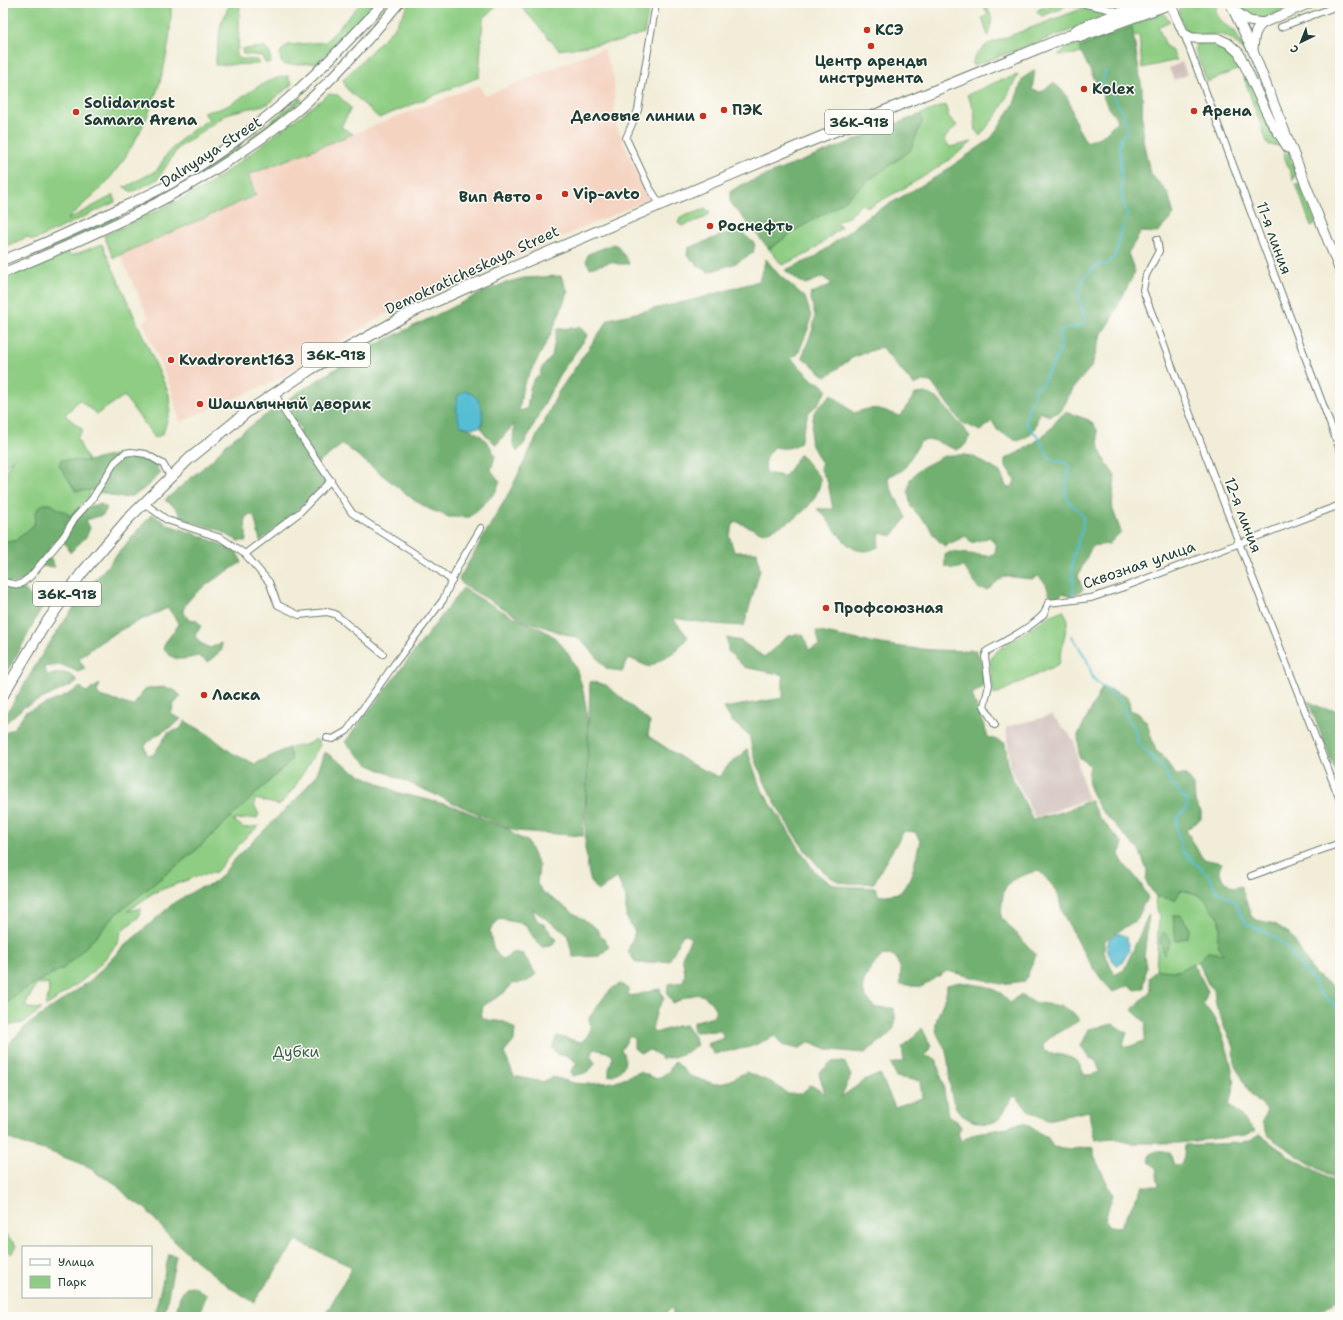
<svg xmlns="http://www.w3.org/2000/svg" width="1343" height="1320" font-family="'Shantell Sans',sans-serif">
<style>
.built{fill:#f4d3c1}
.industrial{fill:#d0c0bc}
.green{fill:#8ecd83;stroke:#56855c}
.forest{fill:#72b071;stroke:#487652}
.water{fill:#56bed3;stroke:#3a7e84}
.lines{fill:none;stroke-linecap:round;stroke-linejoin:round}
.stream{stroke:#56bed3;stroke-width:2}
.street-casing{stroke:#697b6d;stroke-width:8}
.secondary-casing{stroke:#697b6d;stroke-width:11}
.primary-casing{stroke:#697b6d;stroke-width:12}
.street{stroke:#fff;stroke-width:6}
.secondary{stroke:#fff;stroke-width:9}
.primary{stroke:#fff;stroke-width:10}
.poi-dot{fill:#c8321e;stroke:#fdfcf7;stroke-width:1.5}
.labels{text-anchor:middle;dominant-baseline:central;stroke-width:3;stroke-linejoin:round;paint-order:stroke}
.shield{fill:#fdfcf7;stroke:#62766e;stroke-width:1}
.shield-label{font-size:14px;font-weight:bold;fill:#1f3d34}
.poi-label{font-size:15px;font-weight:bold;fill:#1f3d34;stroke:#fdfcf7;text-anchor:start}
.street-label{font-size:15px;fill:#1f3d34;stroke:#fdfcf7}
.park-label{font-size:15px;fill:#3b6148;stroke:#fdfcf7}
</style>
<rect width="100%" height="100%" fill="#fdfcf7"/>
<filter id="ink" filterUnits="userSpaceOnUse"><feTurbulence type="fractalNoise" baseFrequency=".025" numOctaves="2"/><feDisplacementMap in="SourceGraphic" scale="8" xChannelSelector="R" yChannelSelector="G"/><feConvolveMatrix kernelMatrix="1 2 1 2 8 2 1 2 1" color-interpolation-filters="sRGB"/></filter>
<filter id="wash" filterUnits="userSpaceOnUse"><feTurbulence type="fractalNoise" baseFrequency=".012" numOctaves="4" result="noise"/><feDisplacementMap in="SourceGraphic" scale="16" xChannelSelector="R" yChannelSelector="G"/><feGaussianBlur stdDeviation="0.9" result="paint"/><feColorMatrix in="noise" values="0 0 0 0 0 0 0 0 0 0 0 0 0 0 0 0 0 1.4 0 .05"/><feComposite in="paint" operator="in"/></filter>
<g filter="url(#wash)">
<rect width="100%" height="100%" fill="#f2edd8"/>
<path class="built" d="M603 48 614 78 615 123 649 199 384 315 275 381 180 422 172 391 143 322 149 319 120 255 256 195 247 175 479 85 485 96Z"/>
<g class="industrial">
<path d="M1182 62 1187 75 1174 80 1169 68Z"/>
<path d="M1052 715 1074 740 1078 765 1088 799 1035 818 1011 769 1006 727Z"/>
</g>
<g class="green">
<path d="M3 3H171C173 63 148 131 110 178 98 193 81 205 67 220L114 195 115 202 37 239 32 240 27 237 7 246 3 253Z"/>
<path d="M230 3H240L238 49 236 50 237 56 241 59 258 60 259 62 258 64 215 65 221 24Z"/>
<path d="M361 3H376L317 63 286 65 281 62 280 52 288 45 326 42Z"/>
<path d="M389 3H394L358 46 335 68 333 66 360 37Z"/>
<path d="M410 3H500L483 19 479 77 379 118 347 89 343 80 394 28Z"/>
<path d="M518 3H650L644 33 620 41 559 50Z"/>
<path d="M982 3H986L992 19 988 36 982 18 988 15Z"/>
<path d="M1058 3 1066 5 1061 9 1042 16 1037 12 1039 9Z"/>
<path d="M1185 3H1218L1215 12 1225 25 1234 30 1249 58C1243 50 1235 41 1226 36 1216 32 1193 39 1187 31 1183 26 1181 17 1178 11L1181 5Z"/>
<path d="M1241 3H1301L1259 21 1247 16Z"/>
<path d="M1092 5 1118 13 973 66C971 57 981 49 988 44Z"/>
<path d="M1159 13 1164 14 1170 21 1158 27 1167 48H1170L1177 60 1142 68 1139 35 1078 54 1058 55 1066 48Z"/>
<path d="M1209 42 1225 45 1246 66 1207 82 1195 50 1198 43Z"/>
<path d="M264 47 270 53 271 63H265L262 56 243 54 242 49Z"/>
<path d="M1018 75 999 112 980 136 976 131 974 109 967 95 996 82Z"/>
<path d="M289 76 288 79 292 82 291 85 268 104 229 113 178 148 158 179 134 191H130L123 186 126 187 157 170 167 154 183 137 209 119 203 112C210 111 218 110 225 107 246 97 264 77 289 76Z"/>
<path d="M1248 76 1282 146 1268 145 1244 78Z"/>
<path d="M329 94 338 95 351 108 341 127 353 134 248 175 256 195 113 258 104 236 204 188 242 160Z"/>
<path d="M300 98 302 100 251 141 250 138Z"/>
<path d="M945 105 949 117 957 125 944 139 950 147 972 142C940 169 905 188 869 207L861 204 850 216 836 222 841 228 809 253 782 265 769 249 910 151 922 122 921 114Z"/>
<path d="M239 146 241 149 215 166 145 206 144 203 186 181Z"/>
<path d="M1285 151 1289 155 1296 174 1293 180 1283 153Z"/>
<path d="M1296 184H1299L1315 221V224L1311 226Z"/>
<path d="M706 209 710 212 707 217 682 226 678 223 681 217Z"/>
<path d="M118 215 120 219 44 252 43 249Z"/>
<path d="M102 244 169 394 170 410 163 434 155 438 124 396 97 414 79 400 65 415 83 430 77 438 88 461 61 460 63 469 75 491 89 489 90 496 70 516 65 511 36 512 34 525 15 541 3 542V474L17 455 3 469V276L66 248 71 256Z"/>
<path d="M1063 610 1068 619 1059 664 994 695 990 662 993 654 1049 616Z"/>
<path d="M315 740 318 741 320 745 294 788 280 805 255 799 254 805 259 814 257 818 233 820 244 828 259 826 243 840 216 872 195 877 153 893 128 911 141 908 138 918 122 930 117 944 103 961 87 977 45 1007 49 991 48 983 36 985 25 1006 28 1008 42 1009 23 1023 3 1026V1006L23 990 64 968 94 939 115 915 195 851 292 760 288 748 305 745Z"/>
<path d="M1181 890C1190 892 1199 893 1206 900 1211 906 1209 908 1218 915L1223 954 1208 952 1198 961 1178 971 1156 970 1159 915 1155 903 1156 897H1161L1175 900Z"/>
<path d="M3 1233 17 1246 11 1254 3 1247Z"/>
</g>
<g class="forest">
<path d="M1132 27 1142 89 1143 140 1150 173 1168 193 1174 215 1157 233 1141 232 1128 253 1135 272 1110 321 1101 335 1092 366 1074 387 1061 411 1050 416 1039 412C1035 429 1035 434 1018 441L998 431 992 421 980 431 961 422 931 382 923 381 914 385 881 347 852 358 826 377 802 357 813 329 815 316 810 294 832 284 823 277 806 284 799 281 785 270 814 258 870 215 936 177 985 143 992 137 1014 104 1023 78 1035 70 1032 90 1041 92 1053 83C1071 95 1069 105 1076 123 1078 129 1083 136 1086 142L1102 136 1118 120 1109 109 1079 48Z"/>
<path d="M921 114 922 122 910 151 872 178 836 207 796 230 769 249 730 202V192L739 186Z"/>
<path d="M739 232 746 236 755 244 753 253 734 264 708 272 695 263 687 255 688 248 725 234Z"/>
<path d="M613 244 618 246C621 253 628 258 629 264H618L611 262 590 268 586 261 588 254Z"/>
<path d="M766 259 779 275 805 297 811 316 810 324 798 354 791 358 814 381 822 384 827 390 817 405 808 413 800 443C791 449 784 449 774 447L765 459 766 473 785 476 800 454 821 479C816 510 790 523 763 533L735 521 729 535 734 552H757L760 570 744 626 714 624 673 618 688 637 676 651 649 667 629 658 622 672 607 669 582 640 524 620 463 585 459 579 511 489 559 391 609 319 697 299 759 281Z"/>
<path d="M561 276 568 292 551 334 524 384 522 391 519 411 527 409 530 388 534 379 540 376 541 369 552 356 557 329 581 327 588 335 559 375 524 444 517 452 513 443 514 424 496 445 485 434 481 427C485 413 481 406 473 394L461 426C478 431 489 440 495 456L491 470 500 482 495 493 470 517H449L429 509 414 500 343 444 317 464 328 480 287 520 260 541 254 515 246 516C244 524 247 532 246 541H238L217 529 189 521 181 516 175 507 165 500 212 460 226 444 277 407 300 433 301 429 286 412 288 399 367 349 477 295 505 283 524 278Z"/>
<path d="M926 393 938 399 970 436 965 445 957 450 933 440 921 441 903 470 888 477C890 492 901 504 906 518L892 536 880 533 878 547C847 564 836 523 817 509H833L828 483 820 468 822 464 810 442 814 412 831 394 854 413C876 405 880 409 900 416L915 394Z"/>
<path d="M1066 412 1089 420 1097 429 1099 448 1105 461 1115 476 1112 507 1121 532 1109 544 1092 546 1078 576 1083 590 1070 596 1063 593 1056 600 1050 596 1046 584 1038 576 1031 579 1004 576 987 590 979 589 964 567 953 569 945 566V555L950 552 988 556 995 553 996 546 990 537 972 543 966 536 944 546 934 536 929 526 911 507 908 492 910 479 921 468 942 457 950 455H965L974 457 1000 472 1007 488 1012 487 1015 480 1005 465V459C1022 451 1038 442 1051 428 1057 421 1057 418 1066 412Z"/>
<path d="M114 455 147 460 156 466 160 473C150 484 134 501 118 497 100 493 96 489 76 491L59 465 61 460 88 461Z"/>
<path d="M44 504H51L70 516 78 508 101 504 107 508 103 515 86 520 90 528 86 537 70 553 66 544 57 541 51 545 48 553 55 567 37 566 27 580 13 583 3 582V542L15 541 34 525 36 512 39 507Z"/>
<path d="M152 514 168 525 196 534 229 548 236 552 242 562C227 572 186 594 183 611L188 619 196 620 201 626 195 636 199 642 210 648 221 643 222 650 208 662 198 656C183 660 174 662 163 649L165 643 179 624 168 608C136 622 105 635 79 659L85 669 78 672 62 665 44 667 48 676C59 672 67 671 76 679V683L24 707 3 725 4 718 46 648 83 594Z"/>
<path d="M3 584 25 590 32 598 59 586 38 614 24 642 3 678Z"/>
<path d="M463 588C478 597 492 606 508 614 520 620 545 629 554 637 603 682 586 776 583 836L516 831 367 764 345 742Z"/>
<path d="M816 631C869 643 922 653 976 650 980 660 990 678 982 687 980 690 975 692 972 694L988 737 1005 743 1009 771 1033 820 1065 811 1090 800 1098 816 1123 844 1119 854C1123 866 1126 865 1133 874 1140 881 1144 889 1148 898L1142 907 1138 919 1105 940 1104 951 1114 975 1124 970 1149 914 1144 956 1146 967 1144 988 1136 990 1130 986 1123 987 1113 992 1102 980 1087 958 1063 914 1057 891 1039 870C1005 881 1003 881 1001 917L1036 955 1025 981 1001 984 947 971 921 987 900 984 901 970 895 956 883 955C876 962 858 982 864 993 867 999 872 1004 876 1008H893C903 1033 881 1039 865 1053L830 1050 810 1042 798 1049 782 1045 775 1036 750 1047 714 1054 707 1044 724 1038 721 1031 693 1032V1022L713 1016 716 1010C702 987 695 994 673 1003L667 994 668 984 683 982 685 973 682 957 691 938 684 934C677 942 675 952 669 961 657 961 647 964 636 963L628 951 635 932 626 917V898L617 877 599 891C585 880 590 865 585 849L590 681 606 685 650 722 648 736 691 764 719 777 731 762 741 756 747 749 760 787 814 871C838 892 847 885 876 888L879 896 900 893 911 878 920 841 915 832 904 831C894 849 883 864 874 883 863 883 848 885 838 881 807 869 752 770 750 737L732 721 724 708 783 698V675L744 667 728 651 727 638 741 641 764 657 789 635 803 634 809 650 820 645Z"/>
<path d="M100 684 97 692 100 696 133 706 144 690C158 687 171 684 181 696L174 704 171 714 181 719C170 730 153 734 145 746L147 755H153L168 733 180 729 185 721 208 734 232 753 255 764 288 748 292 760 195 851 115 915 94 939 64 968 23 990 3 1006V734L14 728 25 712 63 697 81 687 86 692Z"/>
<path d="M1103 686 1129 698 1130 710 1138 713 1146 721 1156 751 1162 755 1176 775H1186L1194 785 1195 802 1201 811V819L1186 830 1203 859 1222 863 1219 869 1222 878 1233 888 1241 886 1251 916 1257 920 1275 924 1290 934 1315 975 1340 990V1181L1307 1162 1268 1136 1262 1122 1267 1110 1252 1096 1235 1065 1234 1047 1225 1029 1216 1005 1214 990 1208 984 1198 961 1208 952 1223 954C1217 944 1215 938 1221 928L1218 915 1210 909 1206 900 1197 894 1181 890 1175 900 1161 897H1156L1146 882 1147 871 1140 852 1100 809 1090 790 1088 778 1090 765 1079 757 1078 735Z"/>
<path d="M1308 701 1322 708 1340 711V779L1333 765Z"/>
<path d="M325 752 353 771 399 793 453 806 509 829 516 836 527 841 539 866 537 884 544 893 596 928 609 947 600 956 573 957 567 934 532 909 537 920 545 925 556 940 551 946 542 947 535 940 525 924 499 919 490 930C491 940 493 954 503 959L513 952 523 954 536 974 528 981 513 984 504 993 483 1006 481 1017 488 1020 505 1022 515 1029 514 1041 504 1053 514 1076 542 1082 553 1077 574 1083 587 1084 613 1082 640 1072 657 1079 668 1072 675 1061 690 1076 715 1084 725 1083 746 1072 773 1083 788 1094H801L811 1085 825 1094 819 1073 832 1062 844 1061 851 1076 841 1097 864 1081 880 1074 895 1107 922 1098 920 1081 896 1077 891 1064 904 1061 902 1048 922 1028 931 1046 925 1056 936 1059 943 1084 948 1114 956 1120 961 1127 958 1133 961 1141 975 1133 1002 1129 1013 1125 1024 1123 1048 1138 1053 1147 1071 1149 1094 1147V1156L1113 1195 1105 1219 1110 1226 1120 1227 1143 1186H1159L1156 1169 1150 1163 1149 1156C1156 1149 1162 1150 1170 1153L1174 1165 1181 1164 1184 1156 1185 1145 1241 1143 1250 1140 1259 1134 1289 1156 1335 1181 1340 1185V1300L1305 1317H674L672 1308 662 1317H324L352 1267 296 1241 254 1302 232 1289 195 1260 170 1237 146 1209 130 1199 113 1182 99 1175 89 1167 48 1151 24 1145 3 1136V1050L26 1026 91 980 122 948 175 902 199 888 211 885 223 874 234 860 298 797 316 776Z"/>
<path d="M1181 915 1190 929 1187 937 1176 941 1173 916Z"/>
<path d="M1163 932 1168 936 1170 942 1164 954 1160 941Z"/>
<path d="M1193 963 1208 991 1203 1005C1220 1017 1237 1072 1233 1092 1233 1096 1230 1100 1229 1104L1256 1131 1245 1135 1178 1143H1130L1111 1138 1095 1140 1091 1125 1089 1111 1047 1120 1029 1111 1015 1096C1006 1102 1005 1117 994 1122 987 1125 979 1123 973 1121 943 1111 953 1075 946 1052 944 1044 937 1037 936 1029 934 1016 947 1001 947 985L960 982 989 987 1002 994 1010 1002 1020 995C1025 997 1030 1001 1035 1002 1055 1007 1064 1001 1080 1020L1050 1038 1043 1045 1044 1051C1061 1057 1078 1053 1083 1073L1090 1075 1100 1072 1096 1061 1088 1057 1081 1046 1089 1029 1113 1024 1127 1033 1123 1045 1128 1047 1144 1041 1146 1023 1132 1010C1138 1002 1145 998 1151 990L1149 978 1156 970 1178 971Z"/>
<path d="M621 984 628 989V995C638 997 649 990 660 989L664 999 657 1010 652 1029 655 1033 677 1026 685 1025 694 1037 697 1045C688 1053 674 1058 661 1059L660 1056 650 1050 640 1053 634 1048V1039L630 1036 621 1050 624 1053C627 1065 622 1073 609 1076V1069L613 1056 607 1052 594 1049 591 1057 595 1063C590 1073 583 1074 572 1076L571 1071 577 1063 568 1056 558 1055 552 1048 557 1036 581 1042C590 1035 592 1029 589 1018 597 1008 608 987 621 984Z"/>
<path d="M169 1254 176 1256 164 1317H154Z"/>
<path d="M193 1286 207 1295 197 1317H175L180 1296 186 1287Z"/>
</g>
<g class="water">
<path d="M466 391C481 397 485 412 481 427L471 428 461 426C456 415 456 406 458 395Z"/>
<path d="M1118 933 1127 937 1129 951 1121 964 1117 965C1108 957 1106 950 1109 939Z"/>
</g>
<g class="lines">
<g class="stream">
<path d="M1073 595C1074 583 1071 570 1073 558 1075 545 1084 532 1083 519 1083 509 1072 508 1068 500 1062 488 1068 479 1070 467L1065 462 1055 461 1049 457 1038 437 1026 423 1029 405 1034 396 1035 387 1041 386 1044 381 1061 348 1059 333 1065 328 1080 327 1085 323C1086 310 1076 300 1080 287 1082 280 1090 269 1097 266 1101 264 1107 266 1111 261 1119 253 1118 240 1121 230 1123 225 1127 222 1127 216 1127 210 1123 204 1122 198 1121 181 1122 164 1119 146L1121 138 1127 132 1122 111 1114 98 1113 92 1108 90 1102 83 1106 71"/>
<path d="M1072 636 1087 660 1093 678 1101 686 1118 697 1123 704 1126 716 1134 727 1138 742 1166 772 1169 781 1178 789 1180 795 1188 800 1187 808 1179 815 1176 825 1182 851 1208 875 1217 891 1234 901 1243 919 1248 925 1266 932 1284 944 1301 967 1311 977 1318 991 1335 1005 1340 1013"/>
</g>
</g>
</g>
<g filter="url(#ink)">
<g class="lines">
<defs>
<g id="street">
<path d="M656 3 638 110 626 138 649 187 660 204"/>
<path d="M1067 3 1085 4 1122 12"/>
<path d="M1281 27 1340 5"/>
<path d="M1184 34 1340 450"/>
<path d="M1157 239 1159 251 1146 275 1143 290 1239 543 1340 800"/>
<path d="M275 393 284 411 352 513 431 564 452 581"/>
<path d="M144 503 167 520 221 538 245 554 269 582 278 605 299 615 327 612 335 614 383 654"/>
<path d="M245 554 299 513 331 480"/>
<path d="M3 582 19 585 30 577 64 536 74 519 92 499 115 462 125 453 131 452 146 454 163 464 170 476"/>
<path d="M995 725 984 706 989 685 985 657 987 651C1000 644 1038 624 1045 612 1046 609 1047 606 1048 603L1091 598 1124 587 1340 505"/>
<path d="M327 738 333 739 347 731 395 663 443 600 458 566 481 528"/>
<path d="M1251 876 1340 843"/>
</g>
<g id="secondary">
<path d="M1170 3 1184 34 1192 38H1217L1228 43 1239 53 1270 120 1288 148"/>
<path d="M1230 3 1253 51 1340 271"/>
<path d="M1235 11 1249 21 1263 23"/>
<path d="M1253 49C1254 38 1254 30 1263 23L1310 3"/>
<path d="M3 260C41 245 77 229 114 211 140 199 168 187 192 171 267 123 324 69 383 3"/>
<path d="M3 273C110 229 218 180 306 103 340 72 370 38 399 3"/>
</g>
<g id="primary">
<path d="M1071 35 1082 36 1172 3"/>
<path d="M3 695 42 629 81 574 127 520 189 459 247 412 311 369 410 313 497 274 796 147 1071 35 1078 29 1147 3"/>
</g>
</defs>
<use href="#street" class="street-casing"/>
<use href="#secondary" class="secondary-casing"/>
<use href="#primary" class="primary-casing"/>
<use href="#street" class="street"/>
<use href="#secondary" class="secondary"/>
<use href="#primary" class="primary"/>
</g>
</g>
<g class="poi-dot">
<circle cx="867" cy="30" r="4"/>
<circle cx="871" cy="46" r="4"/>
<circle cx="1084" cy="89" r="4"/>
<circle cx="724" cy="110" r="4"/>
<circle cx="1194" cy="111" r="4"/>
<circle cx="76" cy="112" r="4"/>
<circle cx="703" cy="116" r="4"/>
<circle cx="565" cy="194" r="4"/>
<circle cx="539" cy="197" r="4"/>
<circle cx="710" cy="226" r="4"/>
<circle cx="171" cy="360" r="4"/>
<circle cx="200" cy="404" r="4"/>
<circle cx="826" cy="608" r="4"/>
<circle cx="204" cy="695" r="4"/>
</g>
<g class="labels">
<g class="shield">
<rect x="825" y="110" width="68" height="24" rx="3"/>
<rect x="302" y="343" width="68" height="24" rx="3"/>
<rect x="33" y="582" width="68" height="24" rx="3"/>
</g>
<g class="shield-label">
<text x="859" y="122">36К-918</text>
<text x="336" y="355">36К-918</text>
<text x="67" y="594">36К-918</text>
</g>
<g class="poi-label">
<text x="875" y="30">КСЭ</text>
<text x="871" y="61" text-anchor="middle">Центр аренды<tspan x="871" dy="17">инструмента</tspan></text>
<text x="1092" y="89">Kolex</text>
<text x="84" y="103">Solidarnost<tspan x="84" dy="17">Samara Arena</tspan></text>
<text x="732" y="110">ПЭК</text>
<text x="1202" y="111">Арена</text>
<text x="695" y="116" text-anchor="end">Деловые линии</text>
<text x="573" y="194">Vip-avto</text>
<text x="531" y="197" text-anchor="end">Вип Авто</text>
<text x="718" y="226">Роснефть</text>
<text x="179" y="360">Kvadrorent163</text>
<text x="208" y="404">Шашлычный дворик</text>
<text x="834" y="608">Профсоюзная</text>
<text x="212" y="695">Ласка</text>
</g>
<g class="street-label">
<text transform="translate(211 152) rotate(-33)">Dalnyaya Street</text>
<text transform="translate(1274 238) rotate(70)">11-я линия</text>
<text transform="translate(472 270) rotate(-25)">Demokraticheskaya Street</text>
<text transform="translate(1243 515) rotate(69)">12-я линия</text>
<text transform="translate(1139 565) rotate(-19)">Сквозная улица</text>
</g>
<g class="park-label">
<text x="296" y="1052">Дубки</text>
</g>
</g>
<rect width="1343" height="1320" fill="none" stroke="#fdfcf7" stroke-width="16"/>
<rect x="22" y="1246" width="130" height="52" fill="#fdfcf7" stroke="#a4b0a9"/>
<rect x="30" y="1259" width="20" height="6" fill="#ffffff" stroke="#a4b0a9"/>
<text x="58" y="1266" font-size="12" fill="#1f3d34">Улица</text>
<rect x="30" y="1276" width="20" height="12" fill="#8ecd83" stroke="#a4b0a9"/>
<text x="58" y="1286" font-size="12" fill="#1f3d34">Парк</text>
<g transform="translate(1301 42) rotate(223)" stroke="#fdfcf7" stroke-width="3" paint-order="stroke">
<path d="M0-3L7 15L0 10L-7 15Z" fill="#1f3d34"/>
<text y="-6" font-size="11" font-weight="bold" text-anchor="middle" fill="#1f3d34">С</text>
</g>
</svg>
